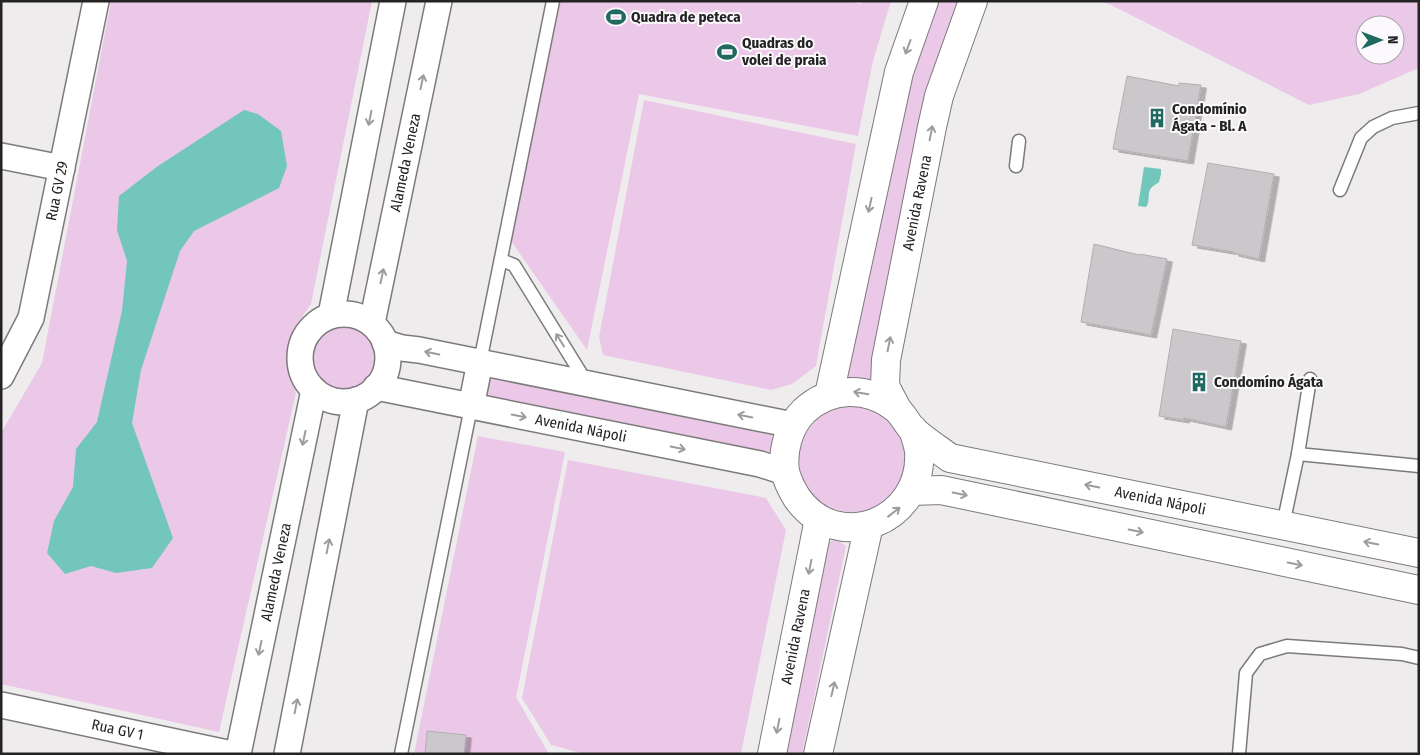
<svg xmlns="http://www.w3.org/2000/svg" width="1420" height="755" font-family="'Fira Sans Condensed',sans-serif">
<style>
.green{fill:#ecc8e8;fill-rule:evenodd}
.water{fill:#72c6bb}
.building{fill:#cbc8cb;stroke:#b1aeb1;filter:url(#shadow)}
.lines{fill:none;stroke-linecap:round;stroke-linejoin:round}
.service-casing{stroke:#7c7a7c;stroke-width:15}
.minor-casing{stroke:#7c7a7c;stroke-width:28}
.tertiary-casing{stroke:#7c7a7c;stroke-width:30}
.secondary-casing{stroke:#7c7a7c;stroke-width:30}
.service{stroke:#fff;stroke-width:12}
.minor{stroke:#fff;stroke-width:25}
.tertiary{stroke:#fff;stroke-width:28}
.secondary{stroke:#fff;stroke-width:28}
.oneway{stroke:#9c9c9c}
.labels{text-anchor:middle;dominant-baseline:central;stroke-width:4;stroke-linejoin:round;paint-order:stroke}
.poi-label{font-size:15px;font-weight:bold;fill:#242324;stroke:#fcf9fc;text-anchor:start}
.street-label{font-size:15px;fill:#242324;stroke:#fcf9fc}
</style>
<defs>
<filter id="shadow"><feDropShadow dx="5.5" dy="3" stdDeviation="0" flood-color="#0004"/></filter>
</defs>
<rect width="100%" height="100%" fill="#efecee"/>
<g class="green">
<path d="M111 1H372L311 304 295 327 287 359 296 393 219 732 1 684V433L42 363Z"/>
<path d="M560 1H847L861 4 862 1H891L873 61 858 136 639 94 587 350 511 241Z"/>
<path d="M934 1H966L878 387 843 384 882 176Z"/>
<path d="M1103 1H1419V68L1359 94 1309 105ZM1365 25H1395V55H1365Z"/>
<path d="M644 100 856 144 816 366 792 384 771 390 603 355 599 337Z"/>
<circle cx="344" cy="358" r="32"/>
<path d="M490 378 771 434 775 438 773 449 768 452 487 396 483 392 485 381Z"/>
<circle cx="852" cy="459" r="53"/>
<path d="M478 436 565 452 516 697 549 754H414Z"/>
<path d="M568 460 766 498 786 530 741 754H585L551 745 522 698Z"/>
<path d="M836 539 846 546 802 754H784L825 544Z"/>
</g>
<g class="water">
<path d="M244 110 258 114 281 131 287 166 279 188 194 231 180 251 141 370 132 423 173 538 152 568 116 573 91 566 65 574 47 553 54 521 73 487 76 449 97 422 122 311 127 261 117 230 119 196 158 166Z"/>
<path d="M1144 167 1161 169V174L1159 182C1157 184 1154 185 1152 187 1146 193 1151 201 1146 207L1138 206Z"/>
</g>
<g class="building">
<path d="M1127 76 1179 86V83L1201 85 1188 161 1113 149Z"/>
<path d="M1208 163 1274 174 1259 259 1233 253 1234 252 1192 245Z"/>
<path d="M1094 244 1139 255 1140 254 1167 259 1151 335 1081 322Z"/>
<path d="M1173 329 1241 341 1226 427 1184 418V420L1159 416Z"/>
<path d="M427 731 466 735 464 754H425Z"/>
</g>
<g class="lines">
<defs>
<g id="service">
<path d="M1016 166 1019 141"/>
<path d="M1340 190 1361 138 1373 127 1392 118 1419 113"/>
<path d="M501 260 514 265 580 372 581 383"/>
<path d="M480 362 553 1"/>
<path d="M1310 379 1298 454 1419 466"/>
<path d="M1283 525 1298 454"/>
<path d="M401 754 471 407"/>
<path d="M1239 754 1246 673 1260 654 1287 646 1402 654 1419 658"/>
</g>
<g id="minor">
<path d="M1 156 62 168"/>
<circle cx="344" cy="358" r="44"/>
<path d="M331 315 393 1"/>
<path id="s1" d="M372 323 439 1"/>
<path d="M385 343 402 348 419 350 793 425"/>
<path id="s2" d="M1 376 31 318 96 1"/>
<path id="s3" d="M376 387 760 464 785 472"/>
<path d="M471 407 480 362"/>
<path id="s4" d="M1 705 232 754"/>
<path id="s5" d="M238 754 314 390"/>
<path d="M287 754 356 400"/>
</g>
<g id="tertiary">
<path id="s6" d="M772 754 819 519"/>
<path d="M818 754 869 525"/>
</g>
<g id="secondary">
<path d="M829 395 899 72 924 1"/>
<path id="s7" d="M896 407 885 386 886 360 932 127 939 96 973 1"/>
<path id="s8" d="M913 429C915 436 918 444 919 451 924 521 838 556 797 498 792 490 787 480 785 471 782 450 789 426 804 411 830 387 866 386 894 407 903 413 906 423 913 430 924 440 938 449 950 458L1419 553"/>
<path d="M911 491 941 490 1419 590"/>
</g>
</defs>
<use href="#service" class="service-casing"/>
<use href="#minor" class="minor-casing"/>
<use href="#tertiary" class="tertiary-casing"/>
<use href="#secondary" class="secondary-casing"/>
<use href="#service" class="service"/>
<use href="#minor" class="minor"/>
<use href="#tertiary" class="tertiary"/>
<use href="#secondary" class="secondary"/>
</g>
<defs><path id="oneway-shaft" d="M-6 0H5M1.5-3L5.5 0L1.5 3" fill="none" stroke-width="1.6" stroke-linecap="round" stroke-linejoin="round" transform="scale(1.25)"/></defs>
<g class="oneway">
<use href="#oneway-shaft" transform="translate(908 47) rotate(110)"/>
<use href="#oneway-shaft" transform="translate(422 82) rotate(-78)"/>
<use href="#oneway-shaft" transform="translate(370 118) rotate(101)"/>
<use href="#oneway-shaft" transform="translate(931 133) rotate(-79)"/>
<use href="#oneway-shaft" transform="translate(870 205) rotate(102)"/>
<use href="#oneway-shaft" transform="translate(382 276) rotate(-78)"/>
<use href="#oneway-shaft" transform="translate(560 340) rotate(-122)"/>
<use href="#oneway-shaft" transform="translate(889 344) rotate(-79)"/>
<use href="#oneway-shaft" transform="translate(432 353) rotate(-168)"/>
<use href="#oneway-shaft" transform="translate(861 393) rotate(-170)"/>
<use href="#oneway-shaft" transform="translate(519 416) rotate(11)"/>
<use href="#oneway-shaft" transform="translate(745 416) rotate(-169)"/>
<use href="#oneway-shaft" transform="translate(304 438) rotate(102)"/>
<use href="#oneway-shaft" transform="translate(678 448) rotate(11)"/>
<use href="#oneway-shaft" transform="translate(1092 486) rotate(-169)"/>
<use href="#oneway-shaft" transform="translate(960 494) rotate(12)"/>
<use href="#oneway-shaft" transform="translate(894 512) rotate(-38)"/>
<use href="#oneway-shaft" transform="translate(1136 531) rotate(12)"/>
<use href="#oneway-shaft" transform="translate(1371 543) rotate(-169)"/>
<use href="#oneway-shaft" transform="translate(328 546) rotate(-79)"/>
<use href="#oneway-shaft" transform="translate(1295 564) rotate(12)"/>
<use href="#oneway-shaft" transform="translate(810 567) rotate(101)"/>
<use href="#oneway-shaft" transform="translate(260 648) rotate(102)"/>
<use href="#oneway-shaft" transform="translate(833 689) rotate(-77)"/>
<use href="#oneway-shaft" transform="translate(296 706) rotate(-79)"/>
<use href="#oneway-shaft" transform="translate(778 726) rotate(101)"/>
</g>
<defs>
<symbol id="stadium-bare" viewBox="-9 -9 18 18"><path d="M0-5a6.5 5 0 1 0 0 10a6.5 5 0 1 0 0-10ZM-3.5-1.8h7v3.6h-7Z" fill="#206961" stroke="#fcf9fc" stroke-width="2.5" paint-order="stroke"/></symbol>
<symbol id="building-bare" viewBox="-9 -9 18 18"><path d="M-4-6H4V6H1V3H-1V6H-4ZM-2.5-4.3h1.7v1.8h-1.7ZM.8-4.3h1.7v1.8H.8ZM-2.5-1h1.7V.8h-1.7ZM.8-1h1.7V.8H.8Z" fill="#206961" stroke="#fcf9fc" stroke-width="2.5" paint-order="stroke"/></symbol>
</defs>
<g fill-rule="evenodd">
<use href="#stadium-bare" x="602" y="3" width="28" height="28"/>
<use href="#stadium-bare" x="713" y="38" width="28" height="28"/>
<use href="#building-bare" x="1143" y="104" width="28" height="28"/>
<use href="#building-bare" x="1185" y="368" width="28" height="28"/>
</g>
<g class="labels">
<g class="poi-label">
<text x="631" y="17">Quadra de peteca</text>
<text x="742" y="43">Quadras do<tspan x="742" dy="17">volei de praia</tspan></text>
<text x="1172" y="109">Condomínio<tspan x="1172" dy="17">Ágata - Bl. A</tspan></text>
<text x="1214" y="382">Condomíno Ágata</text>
</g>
<g class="street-label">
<text stroke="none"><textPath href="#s1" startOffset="164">Alameda Veneza</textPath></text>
<text stroke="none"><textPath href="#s2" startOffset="195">Rua GV 29</textPath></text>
<text stroke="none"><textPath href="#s7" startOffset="210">Avenida Ravena</textPath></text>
<text stroke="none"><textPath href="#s3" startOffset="209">Avenida Nápoli</textPath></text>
<text stroke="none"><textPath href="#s8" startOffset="685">Avenida Nápoli</textPath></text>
<text stroke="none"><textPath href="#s5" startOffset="186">Alameda Veneza</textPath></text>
<text stroke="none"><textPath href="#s6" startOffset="120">Avenida Ravena</textPath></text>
<text stroke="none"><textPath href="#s4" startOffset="119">Rua GV 1</textPath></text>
</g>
</g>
<rect width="1420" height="755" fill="none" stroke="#242324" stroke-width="5"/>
<g transform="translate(1380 40) rotate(89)"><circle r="24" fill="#fcf9fc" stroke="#a6a3a6"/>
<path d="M0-4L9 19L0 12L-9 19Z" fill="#206961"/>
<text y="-8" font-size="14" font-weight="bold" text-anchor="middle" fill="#242324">N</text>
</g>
</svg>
